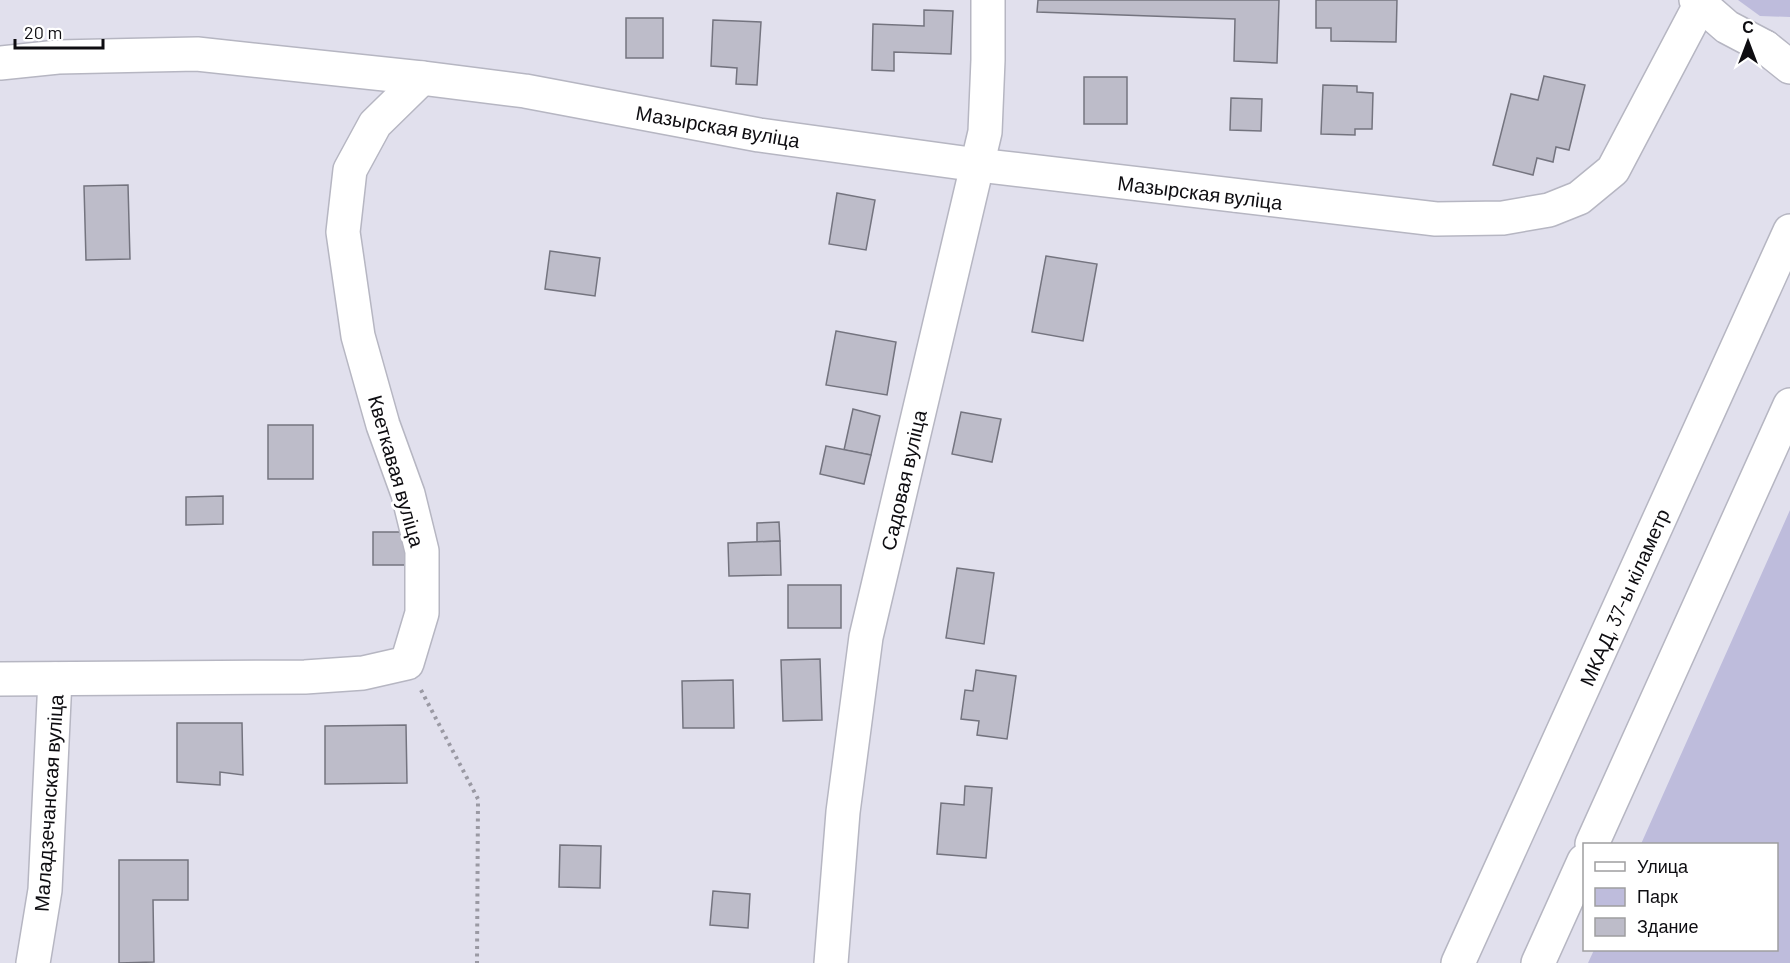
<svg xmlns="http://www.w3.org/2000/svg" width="1790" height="963" font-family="Barlow,sans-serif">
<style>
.green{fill:#bebcdc}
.building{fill:#bdbcc9;stroke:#74747f;stroke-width:1.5}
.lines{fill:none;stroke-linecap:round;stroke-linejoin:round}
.minor-casing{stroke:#b6b6c2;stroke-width:36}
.tertiary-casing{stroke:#b6b6c2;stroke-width:36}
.trunk-casing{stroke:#b6b6c2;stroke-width:36}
.path{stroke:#9a99a3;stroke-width:4;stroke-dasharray:3 4.5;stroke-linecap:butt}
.minor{stroke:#fff;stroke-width:33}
.tertiary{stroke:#fff;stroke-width:33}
.trunk{stroke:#fff;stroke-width:33}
.labels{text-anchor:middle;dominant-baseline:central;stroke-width:6;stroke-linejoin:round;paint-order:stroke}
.street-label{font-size:20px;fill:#0e0d11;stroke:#fff}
</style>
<rect width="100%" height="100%" fill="#e1e0ed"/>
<g class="green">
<path d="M1738 0H1790V17L1760 16Z"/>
<path d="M1790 510V963H1588L1594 950H1776V844H1641Z"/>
</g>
<g class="building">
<path d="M1038 0H1279L1277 63 1234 61 1235 19 1037 12Z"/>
<path d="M1316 0H1397L1396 42 1331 41V28H1316Z"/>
<path d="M924 10 953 11 951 54 894 52V71L872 70 873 24 924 26Z"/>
<rect x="626" y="18" width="37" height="40"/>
<path d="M713 20 761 22 757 85 736 84 737 68 711 66Z"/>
<path d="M1544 76 1585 85 1569 150 1556 147 1553 162 1537 158 1533 175 1493 165 1511 94 1538 100Z"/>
<rect x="1084" y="77" width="43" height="47"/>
<path d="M1323 85 1357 86V92L1373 93 1372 129H1355V135L1321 134Z"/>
<path d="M1231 98 1262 99 1261 131 1230 130Z"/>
<path d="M128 185 130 259 86 260 84 186Z"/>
<path d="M837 193 875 200 866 250 829 244Z"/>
<path d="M550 251 600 258 595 296 545 289Z"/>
<path d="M1046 256 1097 264 1083 341 1032 332Z"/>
<path d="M836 331 896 342 887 395 826 385Z"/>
<path d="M853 409 880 416 871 455 844 450Z"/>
<path d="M961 412 1001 419 992 462 952 454Z"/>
<rect x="268" y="425" width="45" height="54"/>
<path d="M826 446 871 455 864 484 820 474Z"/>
<path d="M223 496V524L186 525V497Z"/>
<path d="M779 522 780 541 757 542V523Z"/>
<rect x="373" y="532" width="35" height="33"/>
<path d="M780 541 781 575 729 576 728 543Z"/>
<path d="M957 568 994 573 984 644 946 638Z"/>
<rect x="788" y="585" width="53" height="43"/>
<path d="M820 659 822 720 783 721 781 660Z"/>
<path d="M976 670 1016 676 1007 739 977 735 979 721 961 719 965 690 973 691Z"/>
<path d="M733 680 734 728H683L682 681Z"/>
<path d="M177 723H242L243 775 220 772V785L177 782Z"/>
<path d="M406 725 407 783 325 784V726Z"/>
<path d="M965 786 992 788 986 858 937 854 941 803 964 805Z"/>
<path d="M560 845 601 846 600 888 559 887Z"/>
<path d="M119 860H188V900H153L154 962 119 963Z"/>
<path d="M713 891 750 894 748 928 710 925Z"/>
</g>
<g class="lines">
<defs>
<g id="minor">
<path d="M0 63 58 57 197 54 422 78 525 91 759 135 978 165 1436 219 1503 218 1549 210 1579 198 1613 170 1700 5"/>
<path d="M0 679 305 677 363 673 407 663 422 613V551L408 494 383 425 358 336 343 232 350 170 375 124 422 78"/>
<path d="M33 963 45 890 55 679"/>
<path d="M831 963 843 812 866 637 985 132 988 60V0"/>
</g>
<path id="tertiary" d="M1696 0 1727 27 1765 47"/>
<g id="trunk">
<path d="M1765 47 1790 67"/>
<path d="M1592 844 1790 405"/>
<path d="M1458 963 1790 231"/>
<path d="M1538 963 1584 861"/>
</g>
</defs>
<use href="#minor" class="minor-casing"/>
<use href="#tertiary" class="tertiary-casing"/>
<use href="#trunk" class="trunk-casing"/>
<path class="path" d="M421 690 478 799 477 963"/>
<use href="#minor" class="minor"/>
<use href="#tertiary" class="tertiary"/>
<use href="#trunk" class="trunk"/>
</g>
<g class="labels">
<g class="street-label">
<text transform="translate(718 126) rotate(10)">Мазырская вуліца</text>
<text transform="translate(1200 192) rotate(7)">Мазырская вуліца</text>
<text transform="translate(397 471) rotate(74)">Кветкавая вуліца</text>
<text transform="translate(903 480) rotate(-77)">Садовая вуліца</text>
<text transform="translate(1624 597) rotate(-66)">МКАД, 37-ы кіламетр</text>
<text transform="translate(48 803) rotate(-86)">Маладзечанская вуліца</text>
</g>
</g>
<rect x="1583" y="843" width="195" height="108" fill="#ffffff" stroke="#9f9ea0" stroke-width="1.5"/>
<rect x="1595" y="862" width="30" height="9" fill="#ffffff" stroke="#9f9ea0" stroke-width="1.5"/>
<text x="1637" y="873" font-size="18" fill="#0e0d11">Улица</text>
<rect x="1595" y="888" width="30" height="18" fill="#bebcdc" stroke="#9f9ea0" stroke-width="1.5"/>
<text x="1637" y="903" font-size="18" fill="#0e0d11">Парк</text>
<rect x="1595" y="918" width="30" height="18" fill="#bdbcc9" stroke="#9f9ea0" stroke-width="1.5"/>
<text x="1637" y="933" font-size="18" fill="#0e0d11">Здание</text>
<g transform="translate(1748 42)" stroke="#ffffff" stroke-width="4.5" paint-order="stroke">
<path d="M0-4.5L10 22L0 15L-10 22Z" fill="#0e0d11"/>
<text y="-9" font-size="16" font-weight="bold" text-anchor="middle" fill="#0e0d11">С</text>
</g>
<path d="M15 39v9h88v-9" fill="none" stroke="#0e0d11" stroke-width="3"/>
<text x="24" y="39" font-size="18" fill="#0e0d11" stroke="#ffffff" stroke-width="4.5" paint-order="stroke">20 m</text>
</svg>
